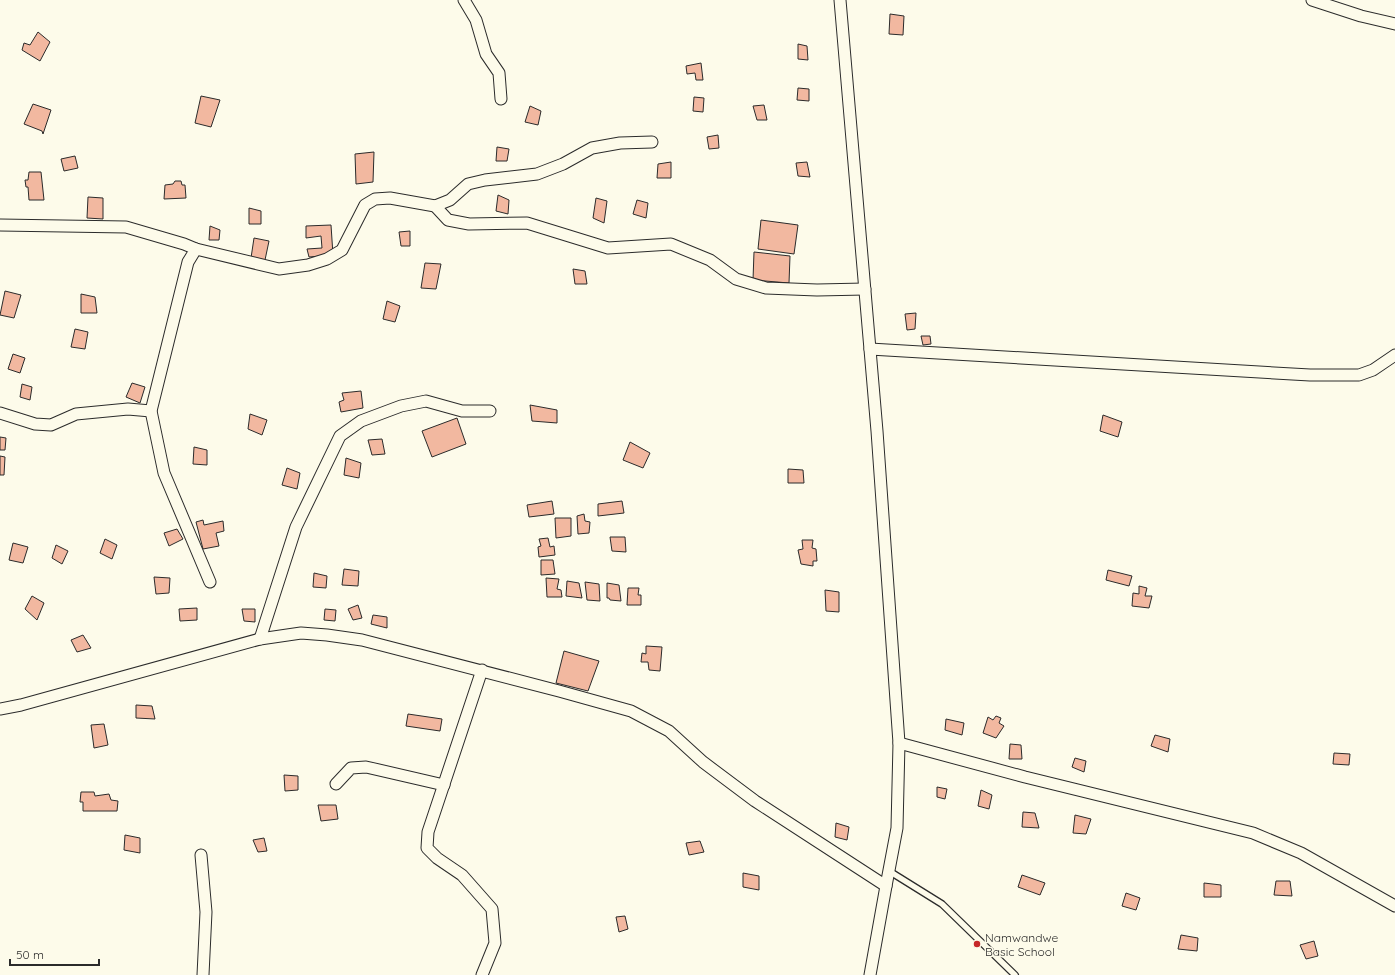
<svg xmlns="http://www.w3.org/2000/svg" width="1395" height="975" font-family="Quicksand,sans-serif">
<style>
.building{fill:#f2b8a0;stroke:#2b2b2b}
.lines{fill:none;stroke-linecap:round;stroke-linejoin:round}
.service-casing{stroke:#2b2b2b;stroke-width:8}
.minor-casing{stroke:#2b2b2b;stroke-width:13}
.service{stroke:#fdfbea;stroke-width:5.5}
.minor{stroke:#fdfbea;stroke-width:11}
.poi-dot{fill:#c62828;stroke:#fdfbea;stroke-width:1.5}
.labels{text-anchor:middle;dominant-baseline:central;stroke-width:3;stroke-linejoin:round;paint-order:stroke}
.poi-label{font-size:12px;fill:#2b2b2b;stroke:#fdfbea;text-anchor:start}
</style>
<rect width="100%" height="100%" fill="#fdfbea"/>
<g class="building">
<path d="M890 14 904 16 903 35 889 34Z"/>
<path d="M38 32 50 42 40 61 22 50 24 43 30 45Z"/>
<path d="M798 44 807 46 808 60 798 59Z"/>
<path d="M701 63 703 80H696L695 73 687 74 686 66Z"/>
<path d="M798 88 809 89V101L797 100Z"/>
<path d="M201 96 220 100 211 127 195 123Z"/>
<path d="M694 97 704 98 703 112 693 111Z"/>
<path d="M33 104 51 110 43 134 42 131 24 124Z"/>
<path d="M764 105 767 120H757L753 106Z"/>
<path d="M530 106 541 111 538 125 525 122Z"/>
<path d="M718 135 719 148 709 149 707 137Z"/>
<path d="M497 147 509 149 507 161H496Z"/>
<path d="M374 152 373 182 356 184 355 154Z"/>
<path d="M75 156 78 168 64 171 61 159Z"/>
<path d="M671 162V178H657L658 164Z"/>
<path d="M807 162 810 177 798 176 796 163Z"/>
<path d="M29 172H41L44 200H29L28 187H26L25 180H28Z"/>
<path d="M175 181H181L182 185H185L186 198 164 199 165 185 173 184Z"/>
<path d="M498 195 509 200 508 214 496 211Z"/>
<path d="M88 197 103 198V219L87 218Z"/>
<path d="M596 198 607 201 604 223 593 218Z"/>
<path d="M637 200 648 203 646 218 633 214Z"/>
<path d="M249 208 261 211V224H249Z"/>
<path d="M761 220 798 225 794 254 758 249Z"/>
<path d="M331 225 333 255 309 257 307 249 322 248 321 236 306 238V226Z"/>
<path d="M210 226 220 230 219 240H209Z"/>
<path d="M410 231V246H401L399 232Z"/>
<path d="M254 238 269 241 265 260 251 258Z"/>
<path d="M754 252 790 256 789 283 753 280Z"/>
<path d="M425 263 441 264 436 289 421 288Z"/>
<path d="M573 269 585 271 587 284H575Z"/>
<path d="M5 291 21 295 14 318 0 315Z"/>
<path d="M81 294 95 297 97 313H81Z"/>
<path d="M387 301 400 306 395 322 383 319Z"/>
<path d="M916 313 915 329 907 330 905 314Z"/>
<path d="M75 329 88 332 85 349 71 347Z"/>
<path d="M921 336H930L931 344 923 345Z"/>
<path d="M13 354 25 358 20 373 8 369Z"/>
<path d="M132 383 145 387 140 403 126 397Z"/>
<path d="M22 384 32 387 30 400 20 397Z"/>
<path d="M361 391 363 408 341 412 339 402 344 400 342 393Z"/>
<path d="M530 405 557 410V423L532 421Z"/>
<path d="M250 414 267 420 262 435 248 429Z"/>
<path d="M1103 415 1122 422 1118 437 1100 431Z"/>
<path d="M457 418 466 444 432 457 422 431Z"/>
<path d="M0 437 6 438 5 450H0Z"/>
<path d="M382 439 385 454 372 455 368 440Z"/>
<path d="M630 442 650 453 643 468 623 460Z"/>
<path d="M194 447 207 450V465L193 464Z"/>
<path d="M0 456 5 457 4 475H0Z"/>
<path d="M346 458 361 463 359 478 344 475Z"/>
<path d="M287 468 300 473 297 489 282 485Z"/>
<path d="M788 469 803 470 804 483H788Z"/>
<path d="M552 501 554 514 529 517 527 505Z"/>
<path d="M622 501 624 513 598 516V504Z"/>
<path d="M584 514 585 521 590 522 589 533 578 534 577 516Z"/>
<path d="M555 518H571V536L556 538Z"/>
<path d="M203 520 204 525 223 521 224 531 216 533 219 546 203 549 196 522Z"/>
<path d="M177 529 183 539 169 546 164 533Z"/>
<path d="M610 537H625L626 552 612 551Z"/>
<path d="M548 538 550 547 554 546 555 555 539 557 538 547 541 546 539 539Z"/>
<path d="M105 539 117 545 112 559 100 553Z"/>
<path d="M802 540H813L812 548 816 549 817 561H813V566L801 564 798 550 803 549Z"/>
<path d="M13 543 28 547 23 563 9 560Z"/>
<path d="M56 545 68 551 62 564 52 558Z"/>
<path d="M541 560H553L555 574 541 575Z"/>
<path d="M344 569 359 571 358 586 342 585Z"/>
<path d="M1108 570 1132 576 1129 586 1106 580Z"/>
<path d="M314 573 327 576 326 588 313 587Z"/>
<path d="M154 577 170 578 169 593 156 594Z"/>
<path d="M546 578 559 579 557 589 561 590 562 597H547Z"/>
<path d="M567 581 579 583 582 598 566 596Z"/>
<path d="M585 582 599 584 600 601 587 600Z"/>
<path d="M607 583 619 585 621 601 610 600 609 598H607Z"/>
<path d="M1139 586 1147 588 1145 596H1152L1149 608 1132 606 1133 593 1139 594Z"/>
<path d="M628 588H639L638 595H641V605H627Z"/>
<path d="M825 590 839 592V612L826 611Z"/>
<path d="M32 596 44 603 37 620 25 609Z"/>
<path d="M358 605 362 618 353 620 348 609Z"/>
<path d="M197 608V620L180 621 179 609Z"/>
<path d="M242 609H255V622L244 621Z"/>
<path d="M325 609 336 610 335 621 324 620Z"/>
<path d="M373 615 387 617V628L371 624Z"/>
<path d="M83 635 91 648 77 652 71 640Z"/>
<path d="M646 646 662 647 660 671 649 670 648 662H641L642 653 646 654Z"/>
<path d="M564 651 599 661 588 691 556 683Z"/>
<path d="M136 705 152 706 155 719 136 718Z"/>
<path d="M408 714 442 719 440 731 406 726Z"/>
<path d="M996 716 1001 718 999 723 1004 726 996 738 983 733 988 717 993 720Z"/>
<path d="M946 719 964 723 962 735 945 730Z"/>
<path d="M104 724 108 745 94 748 91 725Z"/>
<path d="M1155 735 1170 739 1168 752 1151 746Z"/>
<path d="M1010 744 1021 745 1022 759H1009Z"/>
<path d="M1334 753 1350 754 1349 765 1333 764Z"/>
<path d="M1075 758 1086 761 1084 772 1072 767Z"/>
<path d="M284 775 298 776V790L285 791Z"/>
<path d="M937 787 947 789 945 799 937 797Z"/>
<path d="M981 790 992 795 989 809 978 806Z"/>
<path d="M81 792H94L95 796 109 794 111 800 118 801 117 811H83V802H80Z"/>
<path d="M318 805H336L338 819 321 821Z"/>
<path d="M1023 812 1035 813 1039 828 1022 827Z"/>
<path d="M1075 815 1091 819 1086 834 1073 833Z"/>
<path d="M836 823 849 827 847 840 835 837Z"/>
<path d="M125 835 140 838V853L124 850Z"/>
<path d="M264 838 267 851 258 852 253 840Z"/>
<path d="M700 841 704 852 689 855 686 843Z"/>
<path d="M743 873 759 876V890L743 887Z"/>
<path d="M1022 875 1045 883 1040 895 1018 887Z"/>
<path d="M1276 881H1290L1292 896 1274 895Z"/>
<path d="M1204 883 1221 885V897H1204Z"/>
<path d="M1126 893 1140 898 1136 910 1122 906Z"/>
<path d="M625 916 628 929 619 932 616 917Z"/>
<path d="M1181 935 1198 938 1197 951 1178 949Z"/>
<path d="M1314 941 1318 956 1306 959 1300 945Z"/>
</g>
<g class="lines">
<defs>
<path id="service" d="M889 871 942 904 1015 975"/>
<g id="minor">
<path d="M464 0 476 20 486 54 499 73 501 99"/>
<path d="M840 0 877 431 899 743 897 828 886 886"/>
<path d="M1312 0 1361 16 1395 24"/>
<path d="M435 206 448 220 469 224 527 223 608 248 671 244 710 260 736 279 766 288 817 290 865 289"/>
<path d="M0 225 126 227 184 244 196 249 188 262 151 411 164 473 210 582"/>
<path d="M196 249 279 269 308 265 327 259 342 250 365 205 375 199 390 198 435 206 450 200 468 184 485 180 537 174 563 164 592 148 620 143 652 142"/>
<path d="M870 349 1310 375H1359L1373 370 1395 355"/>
<path d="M0 413 35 424 51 425 76 414 128 409 151 411"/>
<path d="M260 639 296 527 340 436 361 421 401 406 426 401 462 411H490"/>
<path d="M482 670 428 832 427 848 437 858 462 875 492 909 495 943 482 975"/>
<path d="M0 709 21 705 260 639 301 633 327 635 362 640 559 691 631 711 669 731 703 762 755 801 886 886 870 975"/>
<path d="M899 743 1025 777 1253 833 1301 853 1395 906"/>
<path d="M336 784 351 768 366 767 444 785"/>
<path d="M201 855 206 912 203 975"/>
</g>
</defs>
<use href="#service" class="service-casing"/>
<use href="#minor" class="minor-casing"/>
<use href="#service" class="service"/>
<use href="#minor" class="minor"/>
</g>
<circle class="poi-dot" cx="977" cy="944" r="4"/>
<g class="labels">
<g class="poi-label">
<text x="985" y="937">Namwandwe<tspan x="985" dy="14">Basic School</tspan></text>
</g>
</g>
<path d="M10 959v6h89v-6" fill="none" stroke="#2b2b2b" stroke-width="2"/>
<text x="16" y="959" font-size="12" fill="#2b2b2b" stroke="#fdfbea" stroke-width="3" paint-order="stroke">50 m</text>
</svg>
